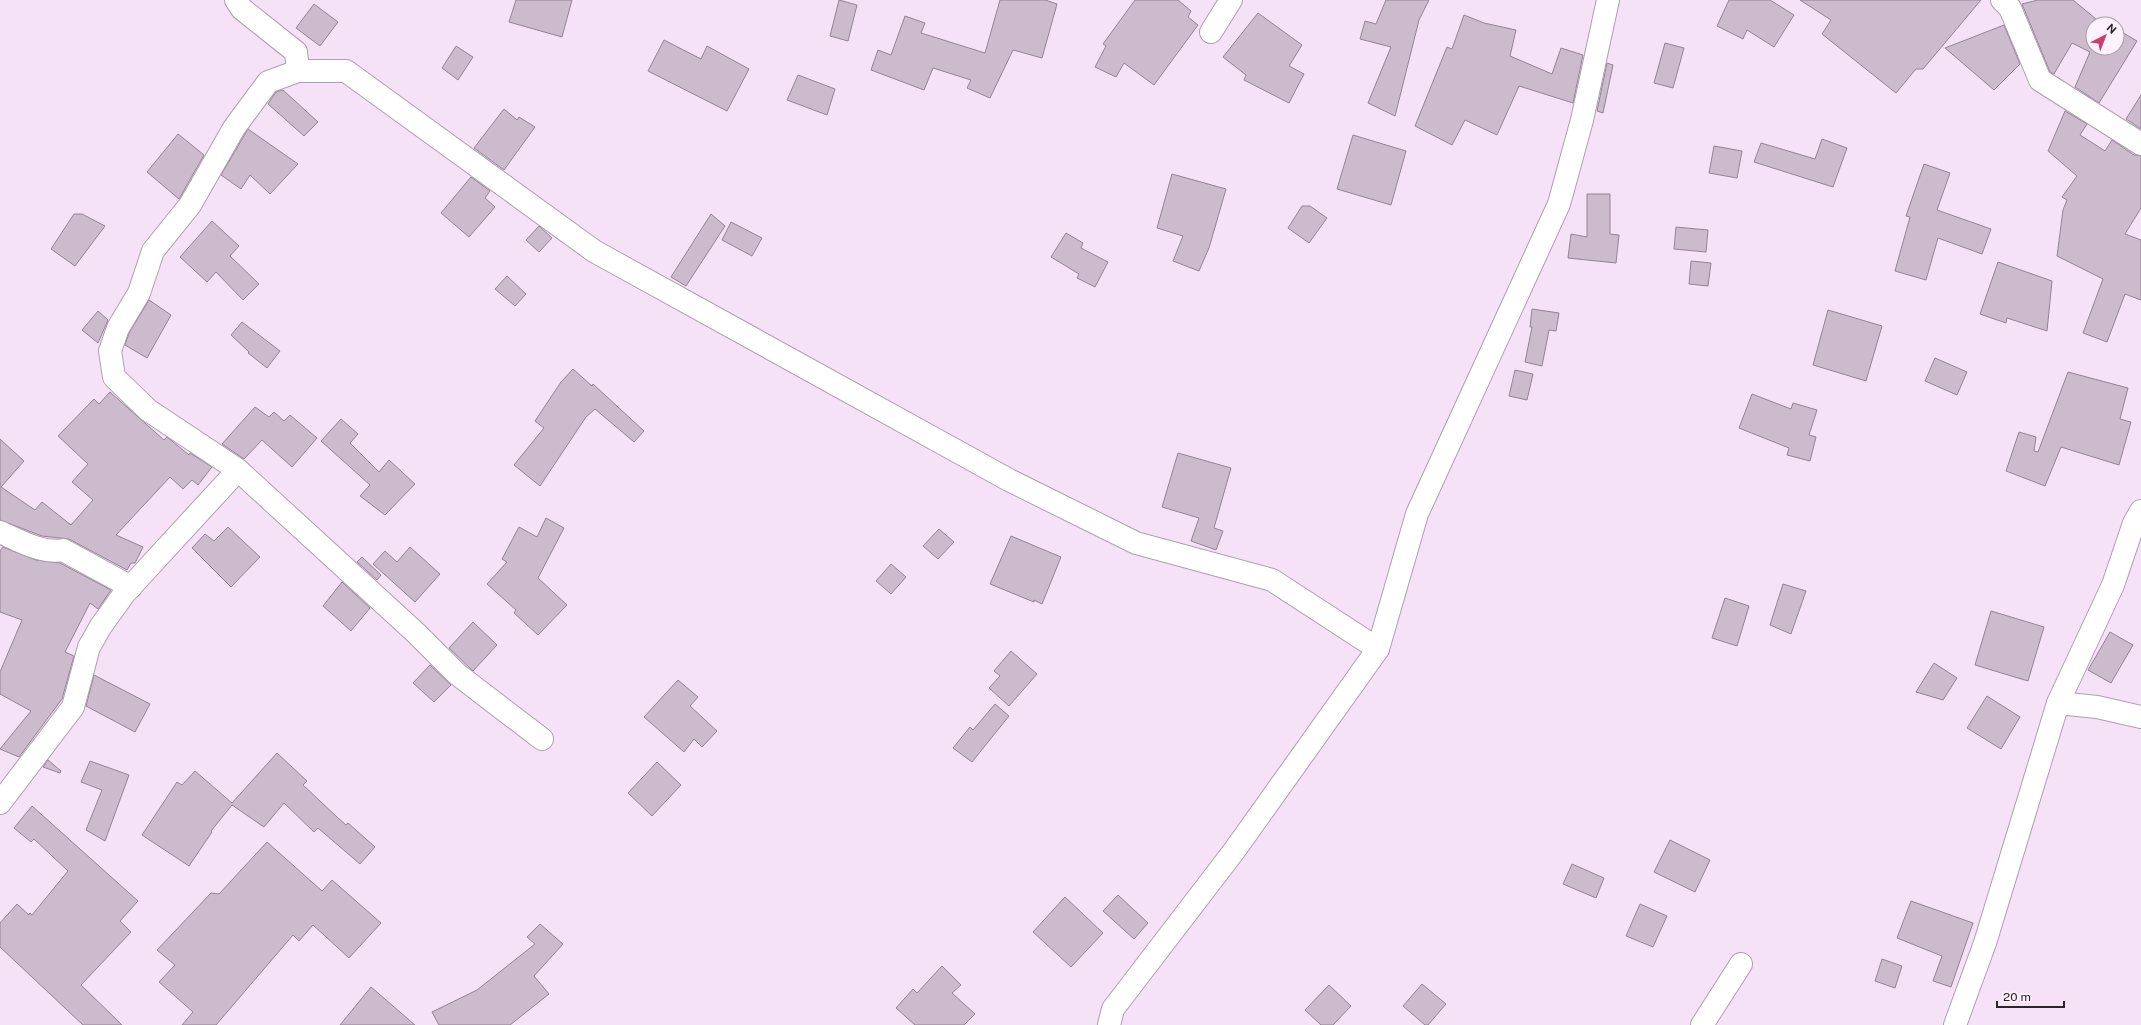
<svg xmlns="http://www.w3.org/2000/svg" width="2141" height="1025" font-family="'Public Sans',sans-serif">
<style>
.building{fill:#ccbacd;stroke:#948395}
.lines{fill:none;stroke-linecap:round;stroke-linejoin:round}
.minor-casing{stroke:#af9eb1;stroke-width:24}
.minor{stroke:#fff;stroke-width:22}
</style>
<rect width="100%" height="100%" fill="#f5e2f6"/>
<g class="building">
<path d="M516 0H572L562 37 509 22Z"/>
<path d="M839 0 857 5 848 41 830 36Z"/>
<path d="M1000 0H1045L1057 4 1042 58 1013 50 990 98 967 88 971 80 933 68 924 90 871 70 878 50 891 55 905 16 925 23 921 33 985 53Z"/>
<path d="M1135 0H1178L1191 11 1188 17 1198 25 1154 85 1124 63 1116 77 1095 67 1106 46 1103 44Z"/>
<path d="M1386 0H1429L1419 20 1395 116 1368 103 1391 47 1360 39 1365 21 1376 24Z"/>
<path d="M1729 0H1770L1794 15 1774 47 1747 30 1743 39 1717 26Z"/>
<path d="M1800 0H1981L1923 69H1916L1896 93 1822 34 1831 20Z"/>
<path d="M2038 0H2073L2102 24H2093V48H2117V36L2120 31 2137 41 2099 103 2075 87 2090 52 2072 43 2054 74 2050 72 2022 4Z"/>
<path d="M314 4 338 22 320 46 296 28Z"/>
<path d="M1258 13 1302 45 1289 66 1304 74 1289 103 1244 80 1246 75 1223 57Z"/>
<path d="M1464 15 1484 23 1516 30 1510 56 1552 74 1561 48 1583 55 1573 103 1519 86 1497 135 1465 120 1452 145 1415 126 1447 47 1452 49Z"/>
<path d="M2004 25 2020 64 1994 90 1945 48Z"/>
<path d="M664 40 701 59 707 46 749 69 727 111 648 71Z"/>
<path d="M1665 43 1684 48 1673 88 1654 83Z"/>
<path d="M456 46 473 57 458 80 442 68Z"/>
<path d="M1607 63 1613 65 1603 113 1597 111Z"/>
<path d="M798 75 835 89 827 115 787 100Z"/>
<path d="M283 90 318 122 304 136 268 104 276 92Z"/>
<path d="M2141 95V129L2126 119Z"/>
<path d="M504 109 517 120 519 117 535 127 504 170 474 148Z"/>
<path d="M2065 111 2087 124 2080 135 2105 151 2112 140 2134 155 2141 156V208L2125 234 2141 240V300L2125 294 2107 342 2083 333 2103 279 2057 256 2063 210 2067 200 2062 197 2077 176 2048 151Z"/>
<path d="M248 129 298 164 270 194 250 175 241 189 221 175Z"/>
<path d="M178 134 204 155 179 199 147 172Z"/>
<path d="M1353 135 1406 151 1391 205 1337 189Z"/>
<path d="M1822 139 1847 148 1833 187 1754 162 1761 143 1815 159Z"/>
<path d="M1714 146 1742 151 1737 178 1709 173Z"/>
<path d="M1924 164 1950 173 1937 210 1991 229 1982 254 1938 238 1926 280 1895 271 1910 217 1906 216Z"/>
<path d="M1172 174 1226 189 1209 248 1199 271 1173 261 1183 236 1157 228Z"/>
<path d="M471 177 490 191 485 198 495 207 469 237 441 213Z"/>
<path d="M1587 194H1610V234L1619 235 1616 263 1568 258 1571 234 1587 237Z"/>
<path d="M1302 206H1310L1327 218 1309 243 1288 228Z"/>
<path d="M74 214H82L105 226 75 266 51 249Z"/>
<path d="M711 214 725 226 686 286 671 277Z"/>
<path d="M212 221 239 246 230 256 259 284 243 300 216 272 207 282 180 257Z"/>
<path d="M731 222 762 238 752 256 722 240Z"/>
<path d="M539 226 552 238 539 252 526 240Z"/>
<path d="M1676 227 1708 230 1706 252 1674 249Z"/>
<path d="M1066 233 1083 243 1081 248 1108 262 1095 287 1077 278 1079 274 1051 257Z"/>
<path d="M1691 261 1711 263 1708 286 1689 284Z"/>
<path d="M1998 262 2052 281 2047 331 2007 318 2006 323 1980 314Z"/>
<path d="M507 276 526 294 515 306 495 289Z"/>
<path d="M149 300 171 315 147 358 125 345 129 333Z"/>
<path d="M1532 309 1559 313 1556 331 1549 330 1542 366 1525 362 1532 327H1530Z"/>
<path d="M1828 310 1882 326 1866 381 1813 365Z"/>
<path d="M98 311 108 320 98 343 82 330Z"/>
<path d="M242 322 280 351 267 368 248 353 249 352 231 335Z"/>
<path d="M1935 358 1967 372 1957 395 1925 381Z"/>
<path d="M573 369 592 386 593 384 644 431 634 442 595 409 586 417 540 486 514 465 544 428 535 421 561 382Z"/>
<path d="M1515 370 1533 374 1527 400 1509 396Z"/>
<path d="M2068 372 2128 388 2120 419 2131 422 2119 465 2061 447 2045 486 2006 471 2019 432 2036 437 2034 451 2038 452Z"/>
<path d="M110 392 164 440 167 437 189 455 190 453 212 467 198 485 192 480 183 489 170 477 116 535 143 547 135 563H131L127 570 69 539 42 536 0 520V439L24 461 1 487 35 510 42 502 71 525 93 500 72 482 88 464 58 436 94 399 99 404Z"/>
<path d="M1752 394 1791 409 1793 403 1817 410 1809 435 1816 437 1810 461 1787 455 1789 448 1739 428Z"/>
<path d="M255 407 269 417 274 412 284 421 290 415 317 438 292 467 262 440 244 459 222 444Z"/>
<path d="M341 419 358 434 350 443 379 472 389 460 415 484 385 515 360 496 370 485 321 441Z"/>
<path d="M1178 453 1231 468 1214 528 1223 531 1216 550 1191 541 1199 518 1162 507Z"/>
<path d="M546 518 564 528 538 578 567 605 538 635 514 613 516 610 487 584 507 562 502 559 519 527 537 537Z"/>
<path d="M228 527 260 557 231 587 192 548 205 534 214 541Z"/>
<path d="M939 529 954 542 938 559 923 546Z"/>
<path d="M1011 536 1061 557 1042 604 1034 600V602L990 584Z"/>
<path d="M3 547 36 560 60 563 111 590 98 609 90 603 65 652 74 656 62 699 19 757 0 749 31 711 0 694V672L22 620 0 612V551Z"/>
<path d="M410 547 440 574 415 602 373 564 385 551 397 562Z"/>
<path d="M362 557 381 575 377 580 357 562Z"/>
<path d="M891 564 906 577 891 594 876 581Z"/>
<path d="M342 582 370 608 351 631 323 606Z"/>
<path d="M1783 584 1806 591 1791 634 1770 625Z"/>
<path d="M1725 598 1749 606 1737 646 1712 638Z"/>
<path d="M1991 611 2044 627 2028 681 1975 665Z"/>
<path d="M473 622 497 645 473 671 449 648Z"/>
<path d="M2110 632 2133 645 2111 683 2088 670Z"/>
<path d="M1011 651 1037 674 1009 706 989 688 1000 676 994 671Z"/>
<path d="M1934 663 1957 678 1943 700 1916 692Z"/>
<path d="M430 665 451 685 434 702 413 683Z"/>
<path d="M94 675 150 704 135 732 86 706Z"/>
<path d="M678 680 698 697 690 706 717 731 702 747 694 739 684 752 644 717Z"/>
<path d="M1987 696 2020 717 2001 749 1967 728Z"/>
<path d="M995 704 1009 716 972 762 953 748 970 727 973 730Z"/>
<path d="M277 753 307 781 303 785 337 817 346 825 348 823 375 847 360 864 318 828 314 832 284 803 264 827 232 805 211 831 212 832 189 866 142 835 177 782 182 785 195 771 232 803Z"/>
<path d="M48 760 61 771 60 773 43 767Z"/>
<path d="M90 761 129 775 105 841 86 830 102 790 81 782Z"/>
<path d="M657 762 681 785 652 816 628 793Z"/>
<path d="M32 806 138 901 120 921 131 932 81 985 122 1025H83L0 947V923L17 904 29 915 30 913 32 915 68 871 34 839 31 842 14 828Z"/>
<path d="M1670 840 1710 860 1695 892 1654 872Z"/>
<path d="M267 842 322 891 332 880 381 923 349 958 313 925 299 941 293 935 216 1025H182L193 1012 159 982 175 965 157 950 211 893 219 894Z"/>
<path d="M1572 864 1604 878 1596 898 1563 884Z"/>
<path d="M1118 895 1148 923 1134 939 1103 911Z"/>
<path d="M1065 897 1103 933 1071 967 1033 932Z"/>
<path d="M1911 901 1973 923 1951 987 1933 981 1942 956 1897 938Z"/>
<path d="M1640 904 1667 916 1653 947 1626 936Z"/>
<path d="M540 924 563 944 534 976 549 994 510 1025H439L432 1012 477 990 535 944 527 937Z"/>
<path d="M1882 959 1902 966 1895 988 1875 981Z"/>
<path d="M942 966 961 985 952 993 975 1014 964 1025H915L896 1008 913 989 917 993Z"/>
<path d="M1422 984 1446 1004 1428 1025H1425L1403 1006Z"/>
<path d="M1329 985 1351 1006 1333 1025H1321L1305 1010Z"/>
<path d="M371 987 415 1025H340Z"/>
</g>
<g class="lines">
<defs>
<g id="minor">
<path d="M236 0 242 9 296 52 298 71"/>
<path d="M2002 0 2010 8 2040 80 2141 144"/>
<path d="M1211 32 1231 0"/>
<path d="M238 470 148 410 114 377 110 351 118 328 139 293 153 251 190 205 234 128 268 82 298 71H346L594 251 1009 480 1136 543 1272 580 1378 649 1417 514 1559 204 1582 120 1608 0"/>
<path d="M0 532C18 540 42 554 63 550L131 587"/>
<path d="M2058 703 2113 585 2134 523 2141 511"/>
<path d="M0 803 73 707 89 647 101 626 124 594 238 470 416 633 457 674 542 739"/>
<path d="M1109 1025 1113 1009 1234 851 1378 649"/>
<path d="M1702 1025 1741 964"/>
<path d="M1955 1025 1985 943 2058 703 2097 707 2141 717"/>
</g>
</defs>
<use href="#minor" class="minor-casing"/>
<use href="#minor" class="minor"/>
</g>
<g transform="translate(2105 36) rotate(42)"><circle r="19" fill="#fdf2fe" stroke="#a9a0aa"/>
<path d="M0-3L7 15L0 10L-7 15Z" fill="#cc3f6c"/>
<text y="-6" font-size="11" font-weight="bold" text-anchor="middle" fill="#2b242b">N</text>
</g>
<path d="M1997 1001v6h67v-6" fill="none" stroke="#2b242b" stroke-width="2"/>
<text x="2003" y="1001" font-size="12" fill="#2b242b" stroke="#fdf2fe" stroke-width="3" paint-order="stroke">20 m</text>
</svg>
